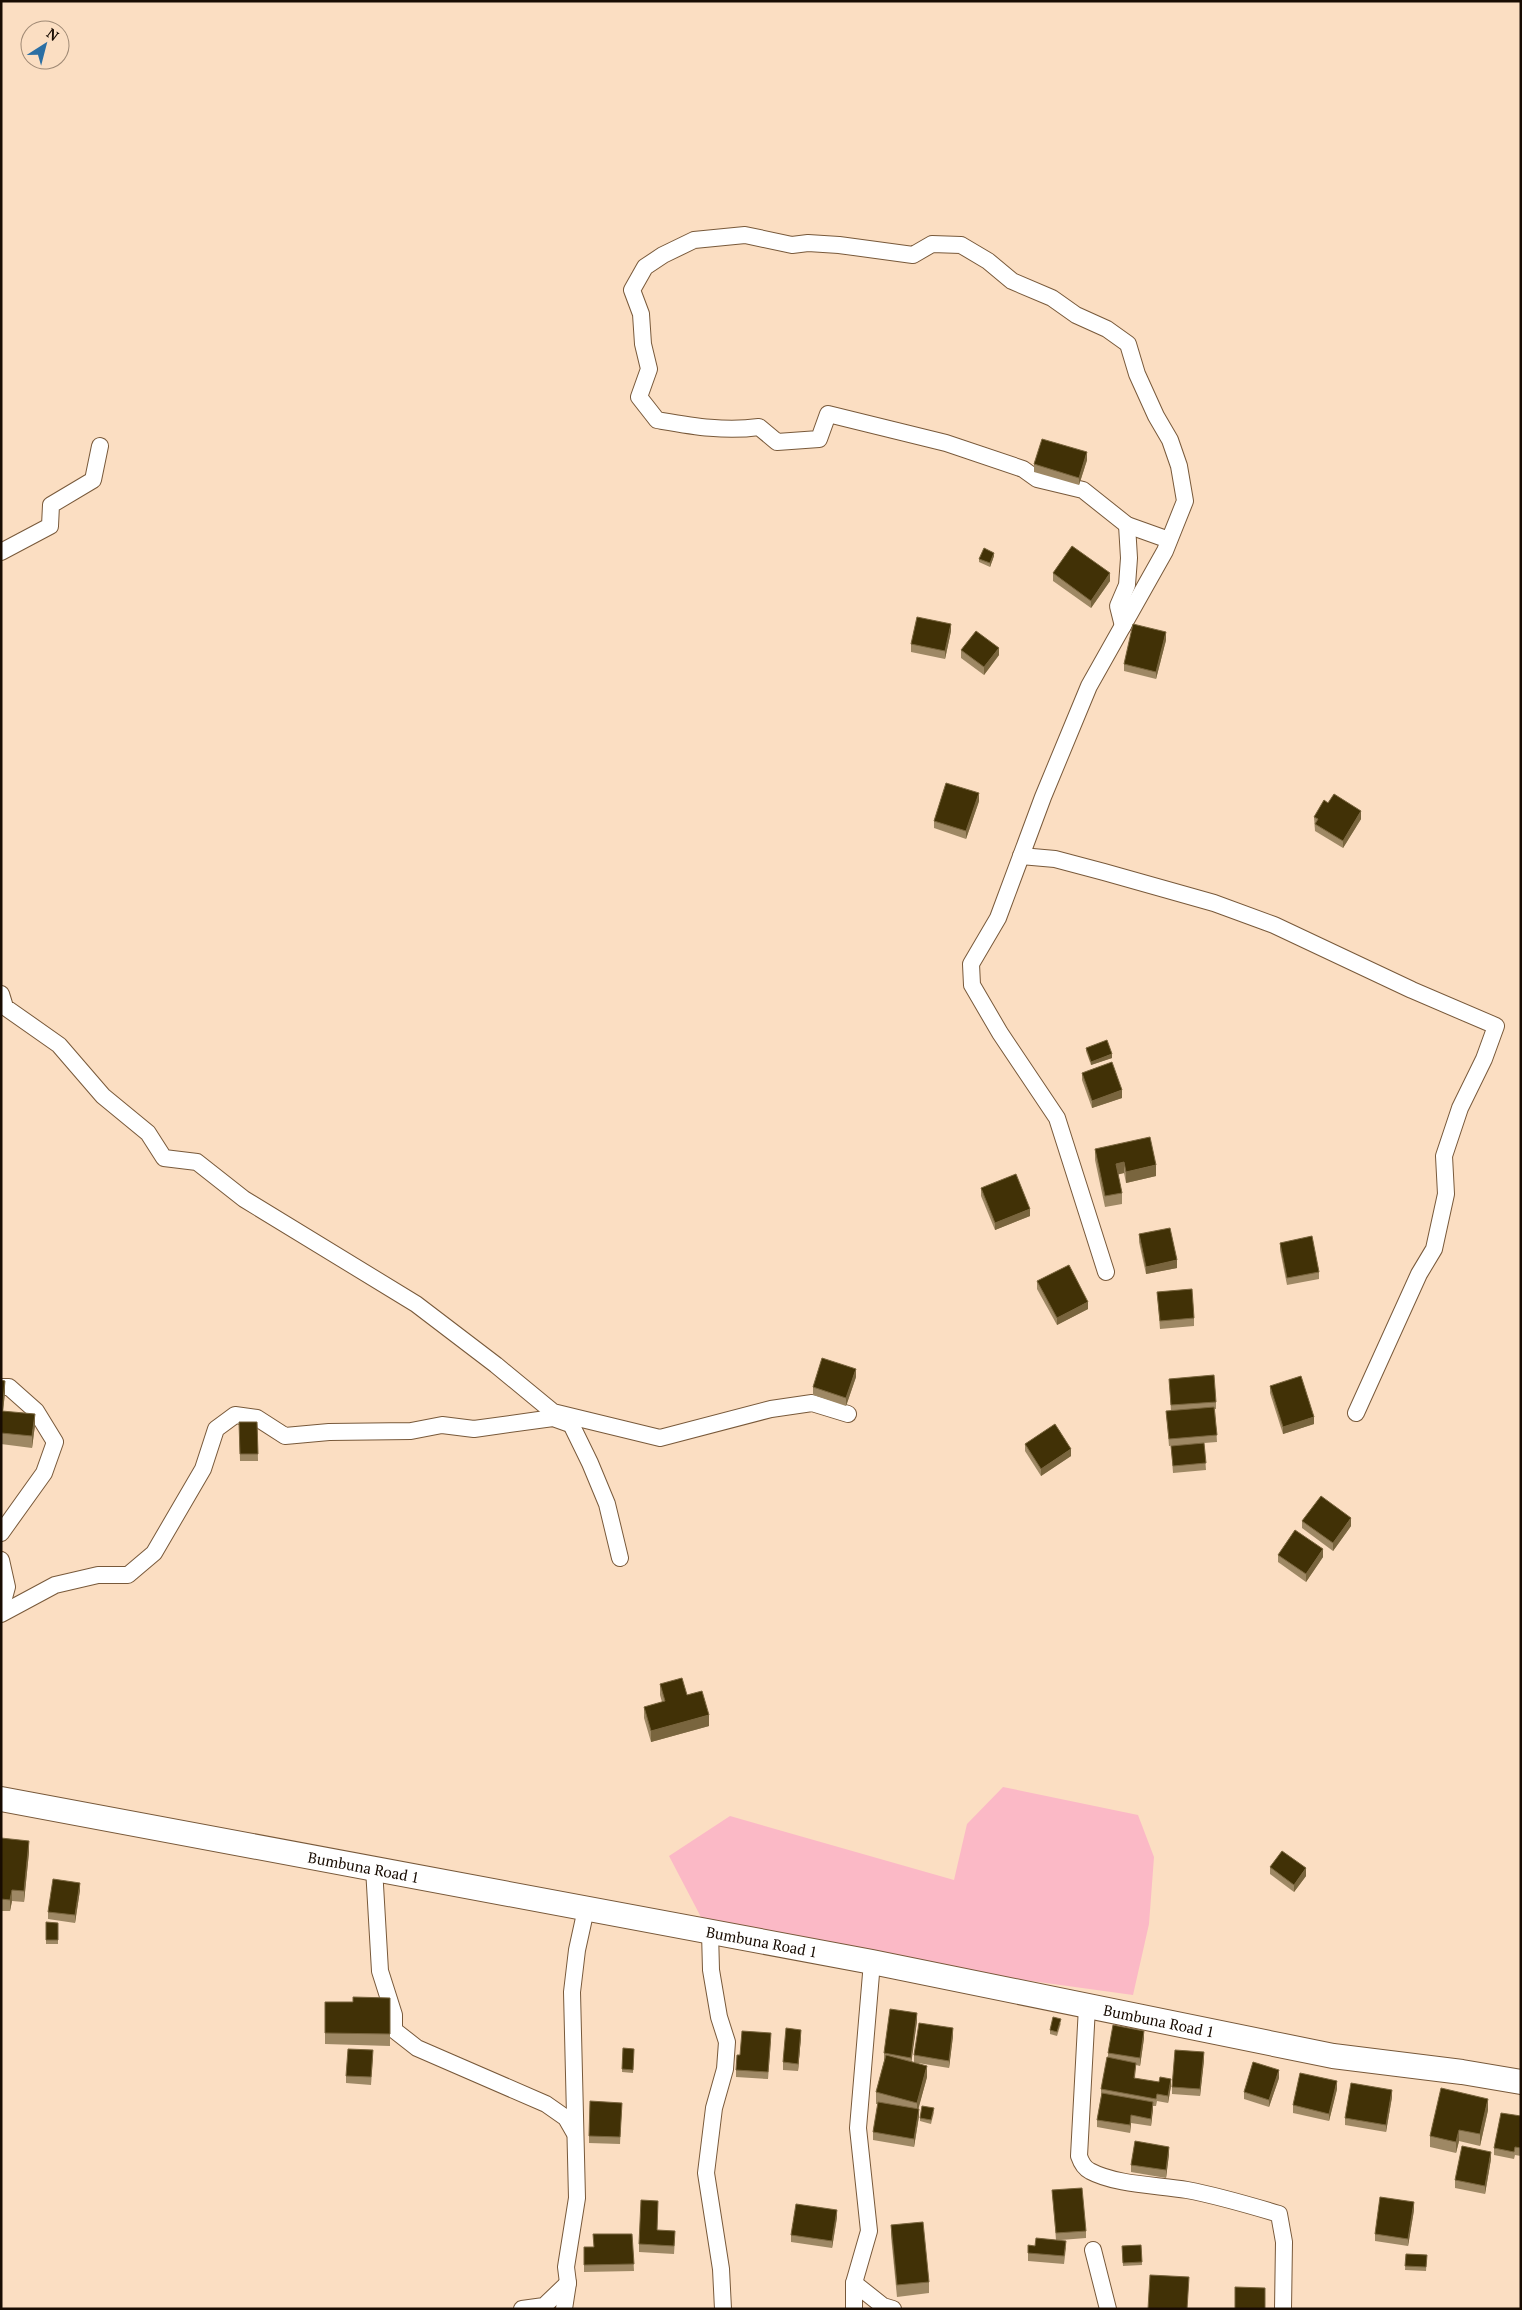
<svg xmlns="http://www.w3.org/2000/svg" width="1522" height="2310" font-family="'PT Serif',serif">
<style>
.green{fill:#fbb9c6}
.lines{fill:none;stroke-linecap:round;stroke-linejoin:round}
.minor-casing{stroke:#78593a;stroke-width:18}
.secondary-casing{stroke:#78593a;stroke-width:26}
.minor{stroke:#fff;stroke-width:16}
.secondary{stroke:#fff;stroke-width:24}
.wall{fill:#9e8864}
.shaded-wall{fill:#79653e}
.building{fill:#413106;stroke:#79653e}
.labels{text-anchor:middle;dominant-baseline:central;stroke-width:5;stroke-linejoin:round;paint-order:stroke}
.street-label{font-size:15px;fill:#180c02;stroke:#fbdec2}
</style>
<rect width="100%" height="100%" fill="#fbdec2"/>
<path class="green" d="M1003 1787 1138 1815 1154 1857 1149 1924 1133 1995 1024 1980 703 1921 669 1856 730 1816 954 1880 967 1824Z"/>
<g class="lines">
<defs>
<g id="minor">
<path d="M1 552 50 526 51 505 93 480 100 446"/>
<path d="M1123 626 1118 606 1127 585 1129 558 1127 525"/>
<path d="M1021 856 1055 859 1104 872 1214 903 1274 925 1412 990 1496 1026 1484 1059 1460 1108 1444 1156 1446 1194 1434 1249 1419 1274 1356 1413"/>
<path d="M1 994 5 1007 59 1045 103 1096 148 1133 164 1158 197 1162 244 1199 416 1304 496 1365 553 1412 660 1438 771 1409 812 1403 848 1414"/>
<path d="M1106 1272 1057 1118 1000 1033 972 985 971 964 998 918 1043 797 1089 686 1165 551 1185 501 1179 466 1170 440 1156 416 1137 374 1128 344 1107 329 1076 315 1052 298 1012 281 988 261 961 245 932 244 913 255 839 245 808 243 792 245 745 235 694 240 663 255 645 267 632 290 641 314 643 344 649 369 639 397 657 420C692 426 724 432 759 427L777 442 819 439 828 414 946 443 1023 469 1037 479 1083 490 1127 525 1169 540"/>
<path d="M1 1387H9L36 1411 55 1442 44 1473 1 1533"/>
<path d="M559 1416 571 1424 590 1463 607 1504 620 1558"/>
<path d="M1 1560 7 1587 1 1609"/>
<path d="M1 1614 55 1585 98 1575H128L154 1553 203 1469 216 1429 235 1415 257 1418 285 1436 329 1432 411 1431 442 1425 474 1429 553 1418 567 1423"/>
<path d="M374 1868 380 1971 394 2015V2030L417 2048 546 2104 566 2118 574 2132"/>
<path d="M710 1932 711 1970 719 2017 727 2042 725 2069 714 2108 706 2173 721 2269 723 2309"/>
<path d="M1087 2007 1079 2156C1081 2162 1084 2168 1090 2171 1116 2185 1158 2185 1187 2190 1219 2196 1249 2205 1279 2214L1284 2242 1283 2309"/>
<path d="M1093 2250 1108 2309"/>
<path d="M854 2283 883 2306 893 2309"/>
<path d="M522 2309 544 2306 568 2283"/>
<path d="M564 2309 568 2283 566 2267 577 2198 572 1992 577 1950 586 1909"/>
<path d="M854 2309V2283L869 2231 858 2128 872 1962"/>
</g>
<g id="secondary">
<path id="s1" d="M1 1799 872 1962 1333 2056 1462 2072 1521 2082"/>
</g>
</defs>
<use href="#minor" class="minor-casing"/>
<use href="#secondary" class="secondary-casing"/>
<use href="#minor" class="minor"/>
<use href="#secondary" class="secondary"/>
</g>
<g class="wall">
<path d="M1087 460 1079 485 1034 472V464Z"/>
<path d="M994 556 990 567 979 562V559Z"/>
<path d="M1053 573 1110 581 1091 608 1053 581Z"/>
<path d="M951 631 945 659 911 652V644Z"/>
<path d="M1166 640 1156 679 1124 671V664Z"/>
<path d="M961 650 999 655 984 675 961 658Z"/>
<path d="M979 801 966 839 934 828V821Z"/>
<path d="M1328 803 1361 819 1343 848 1315 831 1314 817Z"/>
<path d="M1086 1048 1112 1058 1091 1065 1086 1051Z"/>
<path d="M1082 1073 1122 1098 1092 1108 1082 1080Z"/>
<path d="M1095 1149 1156 1176 1126 1183 1124 1173 1118 1174 1122 1193V1204L1105 1207 1095 1160Z"/>
<path d="M981 1188 1030 1216 995 1230 981 1196Z"/>
<path d="M1139 1234 1177 1268 1146 1274 1139 1242Z"/>
<path d="M1280 1243 1319 1272V1279L1287 1285 1280 1250Z"/>
<path d="M1037 1281 1088 1309 1057 1325 1037 1289Z"/>
<path d="M1157 1292 1194 1318V1326L1160 1329Z"/>
<path d="M856 1377 846 1406 813 1395V1387Z"/>
<path d="M1169 1379 1216 1402V1409H1215L1217 1442 1204 1443 1206 1470 1173 1473 1171 1446 1194 1444 1169 1446 1166 1411H1171Z"/>
<path d="M1 1380 5 1392 3 1411 35 1425 32 1448 1 1444Z"/>
<path d="M1270 1386 1314 1424 1283 1434 1270 1393Z"/>
<path d="M239 1422H257L258 1461H240Z"/>
<path d="M1025 1444 1071 1456 1041 1476 1025 1451Z"/>
<path d="M1302 1521 1351 1526 1333 1551 1302 1528Z"/>
<path d="M1278 1555 1323 1557 1306 1582 1278 1562Z"/>
<path d="M660 1684 709 1726 651 1742 644 1718V1707L662 1702 660 1695Z"/>
<path d="M1 1838 29 1852 24 1902 12 1901 10 1911H1Z"/>
<path d="M1270 1867 1306 1876 1294 1892 1270 1874Z"/>
<path d="M80 1890 75 1923 48 1919V1912Z"/>
<path d="M46 1922 58 1923V1944H46Z"/>
<path d="M390 1998V2046L325 2044V2002H353Z"/>
<path d="M917 2021 911 2061 914 2062V2055L953 2036 949 2068 918 2063 927 2077 918 2109 919 2116 914 2147 873 2140V2132L878 2104H876V2092L884 2061V2053Z"/>
<path d="M1061 2023 1057 2036 1050 2034V2030Z"/>
<path d="M801 2037 798 2071 783 2070V2062Z"/>
<path d="M1144 2038 1140 2066 1136 2065 1135 2078 1171 2086 1168 2103 1157 2101 1156 2106H1153L1151 2126 1131 2123 1130 2133 1097 2127V2120L1101 2096V2089L1108 2058V2053Z"/>
<path d="M771 2041 768 2079 736 2077V2070L740 2055Z"/>
<path d="M623 2048 634 2049 633 2073 622 2072Z"/>
<path d="M373 2058 371 2085 346 2083V2076Z"/>
<path d="M1204 2060 1200 2096 1172 2094V2087Z"/>
<path d="M1279 2078 1269 2107 1244 2099V2092Z"/>
<path d="M1337 2089 1329 2121 1293 2113V2105Z"/>
<path d="M1392 2097 1386 2132 1345 2125V2118Z"/>
<path d="M622 2103 620 2144 589 2143V2136Z"/>
<path d="M1488 2110 1480 2146 1459 2141 1456 2153 1430 2147V2136Z"/>
<path d="M934 2112 931 2124 920 2121V2118Z"/>
<path d="M1521 2116V2156L1515 2155 1514 2159 1494 2155V2148Z"/>
<path d="M1169 2154 1166 2178 1131 2172V2165Z"/>
<path d="M1491 2159 1485 2194 1455 2188V2180Z"/>
<path d="M1052 2190 1086 2231V2238L1061 2240 1066 2248 1064 2264 1028 2261V2253L1035 2246 1056 2240Z"/>
<path d="M658 2209 657 2230 675 2238 674 2254 639 2252V2244Z"/>
<path d="M1414 2210 1408 2246 1375 2241V2234Z"/>
<path d="M837 2217 832 2248 791 2242V2235Z"/>
<path d="M891 2225 929 2282V2293L897 2297 891 2236Z"/>
<path d="M632 2234 634 2271 584 2272V2247H594Z"/>
<path d="M1141 2245 1142 2265 1123 2266 1122 2246Z"/>
<path d="M1406 2254 1427 2255 1426 2271 1405 2270Z"/>
</g>
<g class="shaded-wall">
<path d="M1087 452V460L1079 485V478Z"/>
<path d="M994 553V556L990 567V563Z"/>
<path d="M1110 573V581L1091 608V601Z"/>
<path d="M951 624V631L945 659V651Z"/>
<path d="M1166 632V640L1156 679V672Z"/>
<path d="M999 648V655L984 675V667Z"/>
<path d="M979 793V801L966 839V831Z"/>
<path d="M1361 811V819L1343 848V841Z"/>
<path d="M1112 1054V1058L1091 1065V1062Z"/>
<path d="M1122 1090V1098L1092 1108V1101Z"/>
<path d="M1124 1162V1173L1116 1175V1164Z"/>
<path d="M1156 1165V1176L1126 1183V1172Z"/>
<path d="M1030 1209V1216L995 1230V1223Z"/>
<path d="M1177 1260V1268L1146 1274V1267Z"/>
<path d="M1088 1302V1309L1057 1325V1318Z"/>
<path d="M856 1369V1377L846 1406V1398Z"/>
<path d="M5 1381V1392L2 1422V1411Z"/>
<path d="M35 1414V1425L32 1448V1436Z"/>
<path d="M1314 1417V1424L1283 1434V1427Z"/>
<path d="M1071 1449V1456L1041 1476V1469Z"/>
<path d="M1351 1518V1526L1333 1551V1543Z"/>
<path d="M1323 1549V1557L1306 1582V1574Z"/>
<path d="M709 1715V1726L651 1742V1731Z"/>
<path d="M29 1841V1852L24 1902V1891Z"/>
<path d="M1306 1868V1876L1294 1892V1885Z"/>
<path d="M80 1883V1890L75 1923V1915Z"/>
<path d="M12 1890V1901L10 1911V1900Z"/>
<path d="M917 2013V2021L911 2065V2058Z"/>
<path d="M953 2028V2036L949 2068V2061Z"/>
<path d="M801 2030V2037L798 2071V2064Z"/>
<path d="M1144 2031V2038L1140 2066V2058Z"/>
<path d="M1204 2052V2060L1200 2096V2089Z"/>
<path d="M927 2066V2077L917 2114V2103Z"/>
<path d="M1279 2070V2078L1269 2107V2100Z"/>
<path d="M1171 2079V2086L1168 2103V2096Z"/>
<path d="M1337 2081V2089L1329 2121V2114Z"/>
<path d="M1392 2090V2097L1386 2132V2125Z"/>
<path d="M1488 2099V2110L1480 2146V2134Z"/>
<path d="M1153 2102V2110L1151 2126V2119Z"/>
<path d="M919 2109V2116L914 2147V2139Z"/>
<path d="M1131 2115V2123L1130 2133V2125Z"/>
<path d="M1459 2130V2141L1456 2153V2142Z"/>
<path d="M1169 2147V2154L1166 2178V2170Z"/>
<path d="M1491 2152V2159L1485 2194V2186Z"/>
<path d="M1414 2202V2210L1408 2246V2239Z"/>
<path d="M837 2210V2217L832 2248V2241Z"/>
</g>
<g class="building">
<path d="M1042 439 1087 452 1079 478 1034 464Z"/>
<path d="M1072 546 1110 573 1091 601 1053 573Z"/>
<path d="M984 548 994 553 990 563 979 559Z"/>
<path d="M917 617 951 624 945 651 911 644Z"/>
<path d="M1133 624 1166 632 1156 672 1124 664Z"/>
<path d="M976 631 999 648 984 667 961 650Z"/>
<path d="M946 783 979 793 966 831 934 821Z"/>
<path d="M1334 794 1361 811 1343 841 1315 824 1318 819 1314 817 1324 800 1328 803Z"/>
<path d="M1107 1040 1112 1054 1091 1062 1086 1048Z"/>
<path d="M1112 1062 1122 1090 1092 1101 1082 1073Z"/>
<path d="M1150 1137 1156 1165 1126 1172 1124 1162 1116 1164 1122 1193 1105 1196 1095 1149Z"/>
<path d="M1016 1174 1030 1209 995 1223 981 1188Z"/>
<path d="M1170 1228 1177 1260 1146 1267 1139 1234Z"/>
<path d="M1312 1236 1319 1272 1287 1278 1280 1243Z"/>
<path d="M1069 1265 1088 1302 1057 1318 1037 1281Z"/>
<path d="M1192 1289 1194 1318 1160 1321 1157 1292Z"/>
<path d="M822 1358 856 1369 846 1398 813 1387Z"/>
<path d="M1214 1375 1216 1402 1171 1405 1169 1379Z"/>
<path d="M1301 1376 1314 1417 1283 1427 1270 1386Z"/>
<path d="M1 1380 5 1381 2 1411 35 1414 32 1436 1 1433Z"/>
<path d="M1214 1407 1217 1435 1169 1439 1166 1411Z"/>
<path d="M239 1422H257L258 1454H240Z"/>
<path d="M1055 1424 1071 1449 1041 1469 1025 1444Z"/>
<path d="M1204 1443 1206 1463 1173 1466 1171 1446Z"/>
<path d="M1321 1496 1351 1518 1333 1543 1302 1521Z"/>
<path d="M1295 1530 1323 1549 1306 1574 1278 1555Z"/>
<path d="M682 1678 687 1695 702 1691 709 1715 651 1731 644 1707 665 1701 660 1684Z"/>
<path d="M1 1838 29 1841 24 1891 12 1890 10 1900 1 1899Z"/>
<path d="M1282 1851 1306 1868 1294 1885 1270 1867Z"/>
<path d="M53 1879 80 1883 75 1915 48 1912Z"/>
<path d="M46 1922 58 1923V1940H46Z"/>
<path d="M353 1997 390 1998V2034L325 2033V2002H353Z"/>
<path d="M890 2009 917 2013 911 2058 884 2053Z"/>
<path d="M1053 2017 1061 2019 1057 2032 1050 2030Z"/>
<path d="M919 2023 953 2028 949 2061 914 2055Z"/>
<path d="M1113 2025 1144 2031 1140 2058 1108 2053Z"/>
<path d="M786 2028 801 2030 798 2064 783 2062Z"/>
<path d="M742 2031 771 2033 768 2072 736 2070 737 2055H740Z"/>
<path d="M623 2048 634 2049 633 2070 622 2069Z"/>
<path d="M348 2049 373 2050 371 2077 346 2076Z"/>
<path d="M1175 2050 1204 2052 1200 2089 1172 2087Z"/>
<path d="M886 2055 927 2066 917 2103 876 2092Z"/>
<path d="M1107 2057 1136 2063 1134 2078 1159 2082 1160 2077 1171 2079 1168 2096 1157 2094 1156 2099 1101 2089Z"/>
<path d="M1253 2062 1279 2070 1269 2100 1244 2092Z"/>
<path d="M1300 2073 1337 2081 1329 2114 1293 2105Z"/>
<path d="M1351 2083 1392 2090 1386 2125 1345 2118Z"/>
<path d="M1441 2088 1488 2099 1480 2134 1459 2130 1456 2142 1430 2136Z"/>
<path d="M1102 2093 1153 2102 1151 2119 1131 2115 1130 2125 1097 2120Z"/>
<path d="M590 2101 622 2103 620 2137 589 2136Z"/>
<path d="M878 2102 919 2109 914 2139 873 2132Z"/>
<path d="M922 2106 934 2108 931 2120 920 2118Z"/>
<path d="M1501 2113 1521 2116V2148L1515 2147 1514 2152 1494 2148Z"/>
<path d="M1135 2141 1169 2147 1166 2170 1131 2165Z"/>
<path d="M1462 2146 1491 2152 1485 2186 1455 2180Z"/>
<path d="M1082 2188 1086 2231 1056 2233 1052 2190Z"/>
<path d="M1380 2197 1414 2202 1408 2239 1375 2234Z"/>
<path d="M641 2200 658 2201 657 2230 675 2231 674 2246 639 2244Z"/>
<path d="M796 2204 837 2210 832 2241 791 2235Z"/>
<path d="M923 2222 929 2282 897 2285 891 2225Z"/>
<path d="M593 2234H632L634 2264 584 2265V2247H594Z"/>
<path d="M1036 2238 1066 2241 1064 2256 1028 2253V2245L1035 2246Z"/>
<path d="M1141 2245 1142 2262 1123 2263 1122 2246Z"/>
<path d="M1406 2254 1427 2255 1426 2267 1405 2266Z"/>
<path d="M1150 2275 1189 2277 1187 2309H1148Z"/>
<path d="M1235 2287 1265 2288V2309H1235Z"/>
</g>
<g class="labels">
<g class="street-label">
<text stroke="none"><textPath href="#s1" startOffset="369">Bumbuna Road 1</textPath></text>
<text stroke="none"><textPath href="#s1" startOffset="774">Bumbuna Road 1</textPath></text>
<text stroke="none"><textPath href="#s1" startOffset="1179">Bumbuna Road 1</textPath></text>
</g>
</g>
<rect width="1522" height="2310" fill="none" stroke="#180c02" stroke-width="5"/>
<g transform="translate(45 45) rotate(36)"><circle r="24" fill="#fbdec2" stroke="#a08a75"/>
<path d="M0-4L9 19L0 12L-9 19Z" fill="#2b6fa4"/>
<text y="-8" font-size="14" font-weight="bold" text-anchor="middle" fill="#180c02">N</text>
</g>
</svg>
